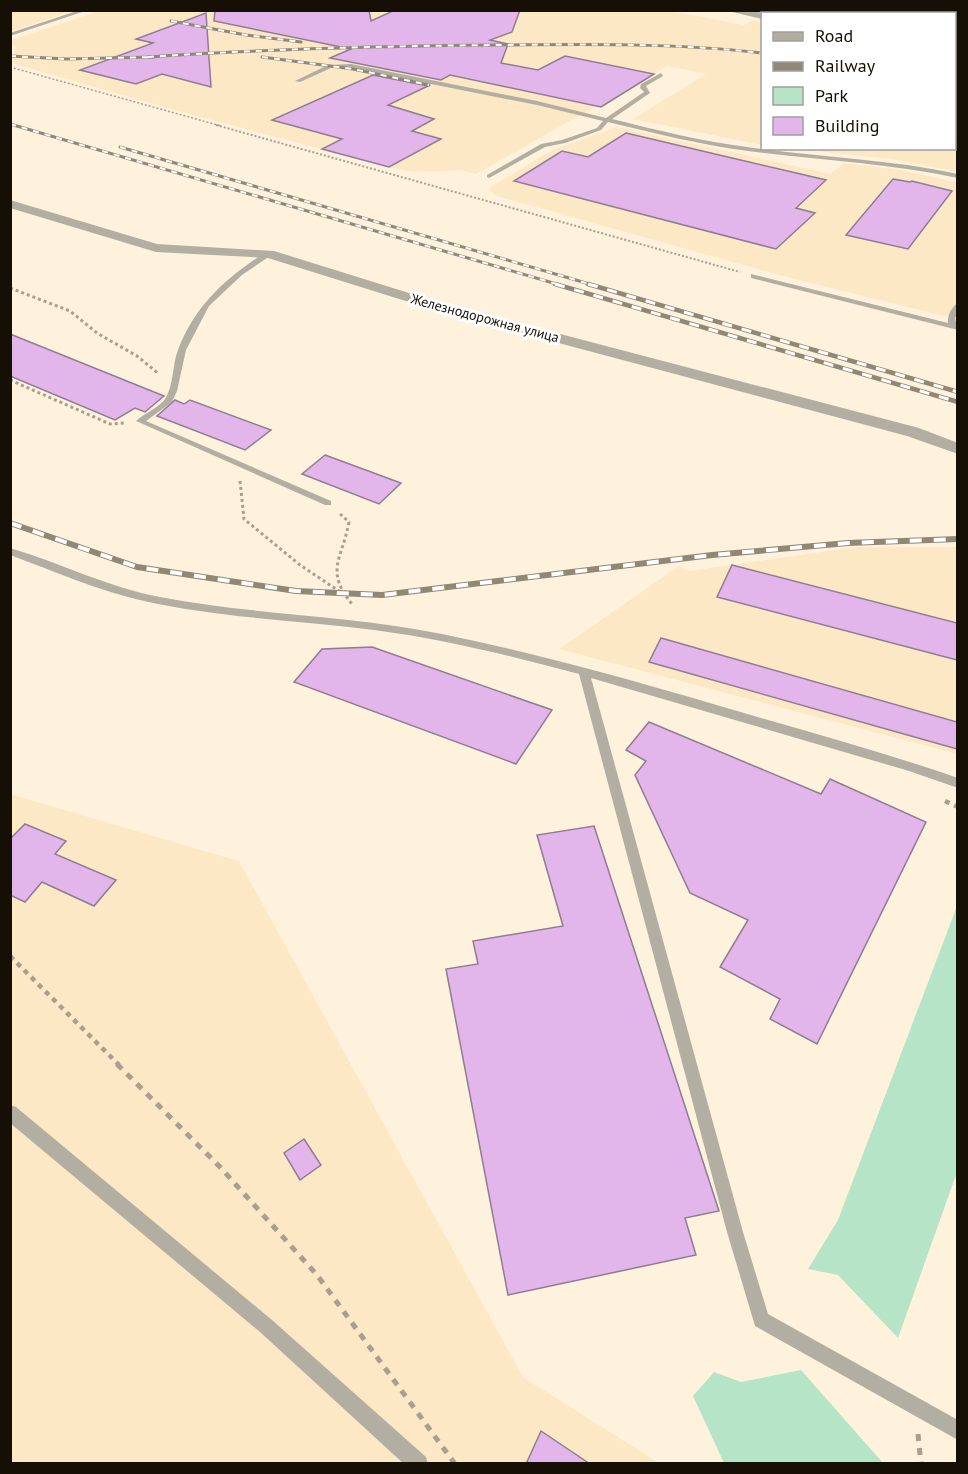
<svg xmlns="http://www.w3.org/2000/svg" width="968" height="1474" font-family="'PT Sans',sans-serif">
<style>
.built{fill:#fde8c6}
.green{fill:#b6e4c6}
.building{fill:#e3b6eb;stroke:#8f7c93;stroke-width:1.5}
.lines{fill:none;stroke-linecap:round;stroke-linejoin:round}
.path-far4{stroke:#aa9f8e;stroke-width:1.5;stroke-dasharray:2 2;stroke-linecap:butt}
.path-far3{stroke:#aa9f8e;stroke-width:2;stroke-dasharray:2 2;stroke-linecap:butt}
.path-far2{stroke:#aa9f8e;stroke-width:3;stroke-dasharray:3 3;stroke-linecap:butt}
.path-far1{stroke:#aa9f8e;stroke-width:4.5;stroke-dasharray:5 5;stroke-linecap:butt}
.path{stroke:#aa9f8e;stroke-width:5;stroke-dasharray:7 7;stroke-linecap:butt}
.service{fill:#b2afa2;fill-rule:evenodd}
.minor{fill:#b2afa2;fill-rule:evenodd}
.tertiary{fill:#b2afa2;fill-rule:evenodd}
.rail-far2-casing{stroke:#918777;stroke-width:3}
.rail-far1-casing{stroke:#918777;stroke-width:4.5}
.rail-casing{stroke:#918777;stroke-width:6}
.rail-far2{stroke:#fff;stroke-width:2;stroke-dasharray:6;stroke-linecap:butt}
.rail-far1{stroke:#fff;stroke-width:3;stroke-dasharray:10;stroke-linecap:butt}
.rail{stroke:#fff;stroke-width:4;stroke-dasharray:12;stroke-linecap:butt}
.labels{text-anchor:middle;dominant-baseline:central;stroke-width:6;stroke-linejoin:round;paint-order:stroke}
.far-street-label{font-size:14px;fill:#150f06;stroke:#fff}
</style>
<rect width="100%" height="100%" fill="#fff2dc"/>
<g class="built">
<path d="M11 10H73V11L11 31Z"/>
<path d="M99 11H670L744 25 752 20 762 22V145L633 119 706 74 667 66 476 174 460 170 413 172 389 167 185 113 11 63 16 46 11 44V40Z"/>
<path d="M761 11H957V39L955 38 954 14H802L788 11 777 14Z"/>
<path d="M955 55 958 56 957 172 892 159 793 149 954 148Z"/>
<path d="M617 127 831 174 844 163 901 170 957 182V319L794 279 496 196 488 189 552 150Z"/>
<path d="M855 547H957V754L559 649 679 566 689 571Z"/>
<path d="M10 794 239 861 523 1377 659 1463H11Z"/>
</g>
<g class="green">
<path d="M957 906V1172L898 1338 838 1275 808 1269 838 1220Z"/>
<path d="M801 1370 883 1463H724L693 1396 714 1372 741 1382Z"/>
</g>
<g class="building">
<path d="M215 10H369L371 21 395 10H520L512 32 490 40 508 44 501 63 538 70 565 56 654 74 601 107 450 75 441 80 330 58 351 49 214 21Z"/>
<path d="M206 13 211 87 162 74 136 84 80 70 153 43 136 39Z"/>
<path d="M373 75 428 86 388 105 434 119 412 131 441 139 389 167 322 149 342 139 272 120Z"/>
<path d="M626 133 732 158 826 180 796 208 815 213 776 249 514 181 562 151 588 157Z"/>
<path d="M893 179 910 182 912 181 952 191 908 249 846 235Z"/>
<path d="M10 334 164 396 145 412 135 408 115 420 10 376Z"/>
<path d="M175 400 184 404 190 400 271 430 245 450 157 416Z"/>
<path d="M325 455 401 483 379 504 302 474Z"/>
<path d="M732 565 957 623V660L717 597Z"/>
<path d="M661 638 957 722V749L649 662Z"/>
<path d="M372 647 552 710 516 764 294 682 322 649Z"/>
<path d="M649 722 821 794 830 779 926 822 817 1044 770 1019 780 999 720 967 748 920 690 893 635 775 646 761 626 750Z"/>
<path d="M25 824 66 841 55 854 116 880 94 906 42 882 25 902 10 895V839Z"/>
<path d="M594 826 719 1211 685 1218 696 1255 508 1295 446 969 478 964 473 941 563 926 537 835Z"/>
<path d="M304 1139 321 1165 300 1180 284 1153Z"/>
<path d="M541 1431 590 1464H526Z"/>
</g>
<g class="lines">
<path class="path-far4" d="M10 67 221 126"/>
<path class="path-far3" d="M216 125 740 272"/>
<g class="path-far2">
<path d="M10 288 70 311 97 333 137 356 159 374"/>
<path d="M10 380 110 424 124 423"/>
<path d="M240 481 244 519 300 565 342 593"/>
<path d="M340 514 349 522C342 560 324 571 353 605"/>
</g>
<g class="path-far1">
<path d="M945 801 958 807"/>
<path d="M10 956 119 1065"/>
</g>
<g class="path">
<path d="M117 1064 220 1167 317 1275 455 1464"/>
<path d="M918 1434 921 1464"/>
</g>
<g class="service">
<path d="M80 10H88L10 36V33Z"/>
<path d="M351 64 537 101 606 118 644 92 640 88 641 84 661 73 663 76 646 86 650 93 612 119C656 130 701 141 747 147 817 157 888 159 958 174V178C888 163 818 160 748 151 701 145 654 133 608 122L601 130 565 143 545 147 489 178 487 177V175L541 144 562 140 597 128 603 121 537 105 351 68H331L300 82 295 81 328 65Z"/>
<path d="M266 252 273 254 242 275 209 306 186 350 177 391 172 402 146 421 331 501V505H325L136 421C144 413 159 408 165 399 174 385 172 365 178 350 195 305 227 277 266 252Z"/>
<path d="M751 274 948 323C947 316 952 306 958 303V313L955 318 958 330 751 278Z"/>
<path d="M10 548C61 563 107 587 160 597 253 615 349 615 442 634 546 655 649 685 751 715 820 735 889 754 958 778V788L909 771 591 678 743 1232 768 1314 958 1420V1440L755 1326 727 1232 579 674C512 656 443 639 374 630 298 620 219 618 144 601 98 591 54 571 10 555Z"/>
<path d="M10 1105 16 1107 272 1320 426 1457 428 1464H404L260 1332 10 1123Z"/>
</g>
<path class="minor" d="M10 200 157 244 274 251 438 302 919 428 958 443V454L907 436 428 308 268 258 156 252 10 208Z"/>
<g class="tertiary">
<path d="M724 10H751L766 14H762V19Z"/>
<rect x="954" y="44" width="4" height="8"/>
</g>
<defs>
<g id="rail-far2">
<path d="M171 21 246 35 301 42"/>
<path d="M10 56 66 59 154 57"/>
<path d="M148 57C265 49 381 46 498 45 586 44 674 43 762 53"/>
<path d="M262 57 353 69 429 85"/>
<path d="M954 95 958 96"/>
<path d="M10 124 560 285"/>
<path d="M120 147 593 285"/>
</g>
<g id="rail-far1">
<path d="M555 284 958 402"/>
<path d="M588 284 958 392"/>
</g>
<path id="rail" d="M10 523 137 567 296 591 382 595 712 555 848 543 958 539"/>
</defs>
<use href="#rail-far2" class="rail-far2-casing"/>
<use href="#rail-far1" class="rail-far1-casing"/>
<use href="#rail" class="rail-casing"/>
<use href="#rail-far2" class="rail-far2"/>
<use href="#rail-far1" class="rail-far1"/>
<use href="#rail" class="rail"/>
</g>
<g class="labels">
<g class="far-street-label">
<text transform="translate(485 318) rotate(15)">Железнодорожная улица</text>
</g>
</g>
<rect width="968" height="1474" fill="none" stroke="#150f06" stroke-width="24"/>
<rect x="761" y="12" width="195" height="138" fill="#ffffff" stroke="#a19f9b" stroke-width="1.5"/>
<rect x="773" y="32" width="30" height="9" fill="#b2afa2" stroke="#a19f9b" stroke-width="1.5"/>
<text x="815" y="42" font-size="18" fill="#150f06">Road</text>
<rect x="773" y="62" width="30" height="9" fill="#918777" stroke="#a19f9b" stroke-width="1.5"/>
<text x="815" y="72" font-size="18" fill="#150f06">Railway</text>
<rect x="773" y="87" width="30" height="18" fill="#b6e4c6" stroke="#a19f9b" stroke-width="1.5"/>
<text x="815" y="102" font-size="18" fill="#150f06">Park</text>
<rect x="773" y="117" width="30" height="18" fill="#e3b6eb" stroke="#a19f9b" stroke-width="1.5"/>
<text x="815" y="132" font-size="18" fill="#150f06">Building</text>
</svg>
